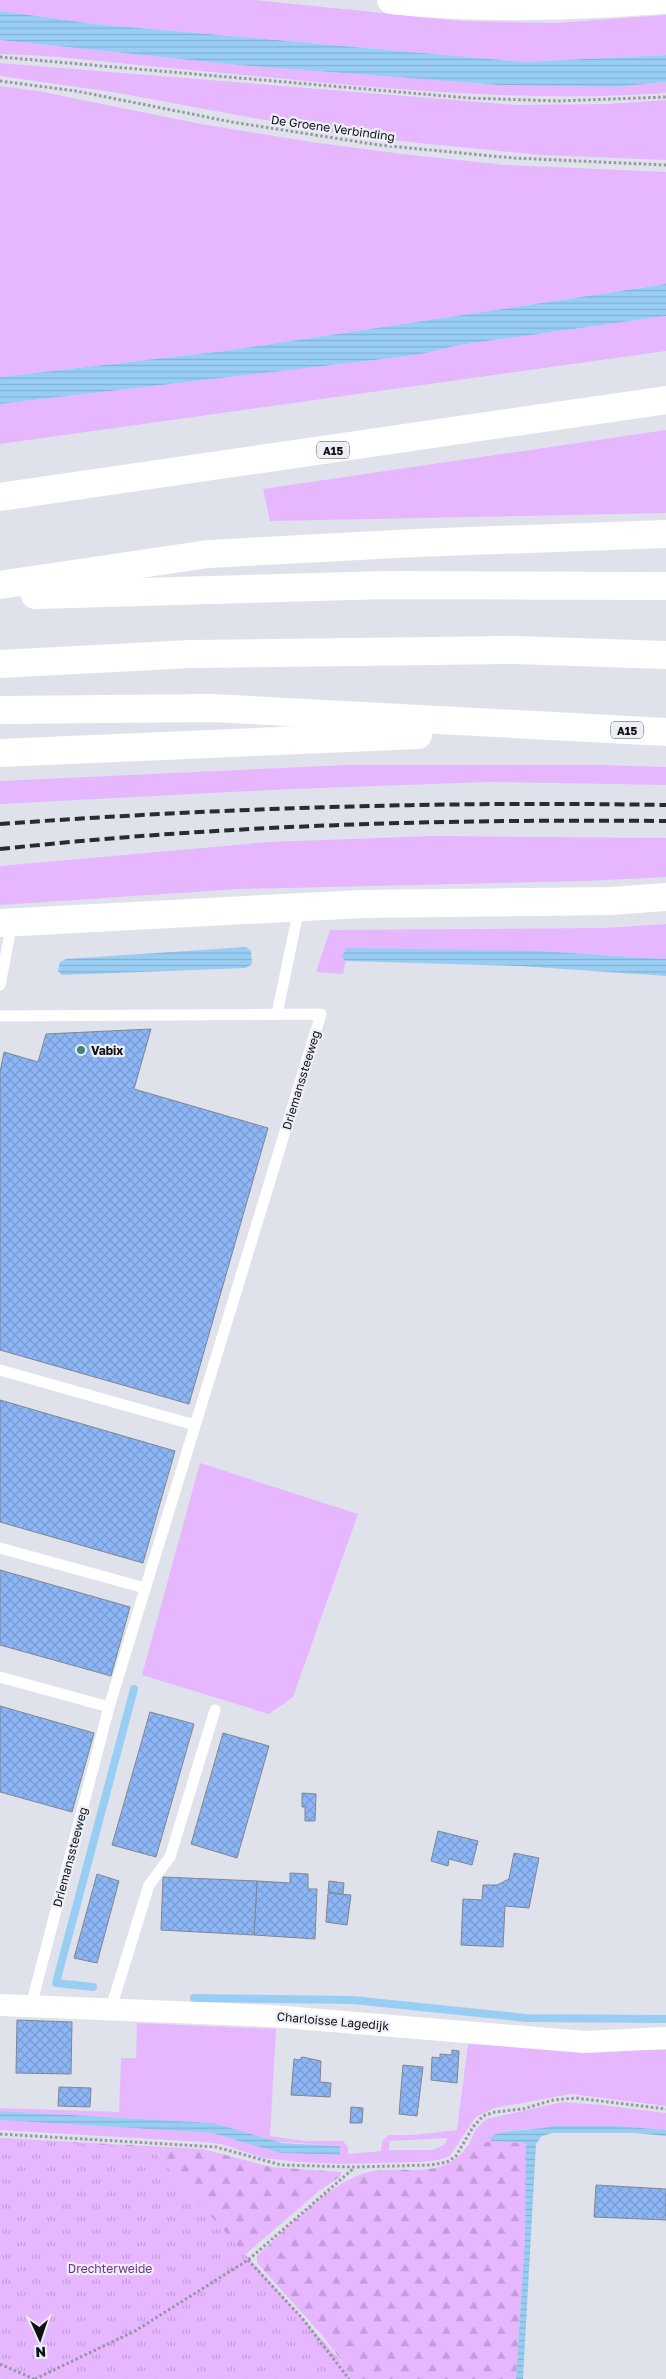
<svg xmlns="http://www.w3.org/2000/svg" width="666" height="2379" font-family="'Golos Text',sans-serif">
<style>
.grass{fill:#e6b7ff;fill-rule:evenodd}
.forest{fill:url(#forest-firs)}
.park{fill:url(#park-tufts)}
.water{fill:url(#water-rules)}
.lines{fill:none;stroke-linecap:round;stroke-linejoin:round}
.stream{stroke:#99cef4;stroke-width:8}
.building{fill:url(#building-cross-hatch);stroke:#81868e}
.path{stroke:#97989f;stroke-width:3;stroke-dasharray:2.5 2.5;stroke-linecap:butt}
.service{stroke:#fff;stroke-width:11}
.minor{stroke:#fff;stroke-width:22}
.secondary{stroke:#fff;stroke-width:28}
.motorway{stroke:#fff;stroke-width:28}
.rail{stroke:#2b2b2f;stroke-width:4;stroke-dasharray:10 5;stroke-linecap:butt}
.poi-dot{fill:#3e847b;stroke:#edeff8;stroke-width:2}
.labels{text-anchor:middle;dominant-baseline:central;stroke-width:4.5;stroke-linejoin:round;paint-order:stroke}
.shield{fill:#edeff8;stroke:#535458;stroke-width:1}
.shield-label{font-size:11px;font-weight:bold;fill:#111114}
.street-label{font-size:12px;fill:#111114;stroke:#edeff8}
.poi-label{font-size:12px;font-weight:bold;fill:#111114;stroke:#edeff8;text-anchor:start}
.park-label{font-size:12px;fill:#72308f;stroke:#edeff8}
</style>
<defs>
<pattern id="forest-firs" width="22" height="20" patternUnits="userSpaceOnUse" patternTransform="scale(1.25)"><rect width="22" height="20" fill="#e6b7ff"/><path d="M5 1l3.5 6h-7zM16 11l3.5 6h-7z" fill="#c49cda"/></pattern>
<pattern id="park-tufts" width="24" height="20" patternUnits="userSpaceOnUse" patternTransform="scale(1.25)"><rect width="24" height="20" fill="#e6b7ff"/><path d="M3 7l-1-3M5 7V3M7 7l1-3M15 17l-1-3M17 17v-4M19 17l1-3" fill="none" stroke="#c49cda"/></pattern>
<pattern id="water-rules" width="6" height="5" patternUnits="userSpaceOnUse" patternTransform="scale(1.25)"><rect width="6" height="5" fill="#99cef4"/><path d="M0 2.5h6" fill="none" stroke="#83b0d0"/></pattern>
<pattern id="building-cross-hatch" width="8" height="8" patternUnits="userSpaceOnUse" patternTransform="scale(1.25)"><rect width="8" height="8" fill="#8cb6f5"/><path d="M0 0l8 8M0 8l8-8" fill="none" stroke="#789bd1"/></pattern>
</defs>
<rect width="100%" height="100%" fill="#e0e2eb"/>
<g class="grass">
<path d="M0 0H255L461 21 555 23 666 15V55L524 62 95 24 0 11Z"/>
<path d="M0 40 237 65 499 85 614 87 666 82V93C497 105 326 82 158 67 106 62 53 55 0 54Z"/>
<path d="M0 63 516 105 608 104 666 100V160L541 155 399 141 335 133 112 92 0 76Z"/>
<path d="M0 86 38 91 196 123 311 142 411 155 506 165 666 172V284L224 351 0 377Z"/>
<path d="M666 316V351L0 444V404L417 355 459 345Z"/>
<path d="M666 430V513L270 521 263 489Z"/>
<path d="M346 765H602L666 767V785L489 782 292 789 0 804V781Z"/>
<path d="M432 836 666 838V877L587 881 238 889 0 905V866L269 842Z"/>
<path d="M666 924V959L540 951 341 957 346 961 343 974 316 972 330 930 606 928Z"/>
<path d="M200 1463 358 1514 293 1697 269 1714 142 1675Z"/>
<path d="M137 2023 276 2029 270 2136 304 2141H343L348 2147V2154L381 2151 382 2141 389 2135H413L457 2130 468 2044 563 2050H666V2106L571 2094 494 2108 475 2118 450 2156 439 2160 422 2162 341 2164 298 2162 263 2158 221 2144 204 2142 0 2130V2120L212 2133 280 2153 340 2155V2146L269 2141 213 2123 0 2111V2108L119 2112 121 2058H136ZM447 2138 445 2144 433 2150H389L390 2141Z"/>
<path d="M563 2102 601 2105 666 2113V2130L618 2126H552C534 2133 505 2125 491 2138V2141L468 2146 476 2129 486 2119Z"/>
</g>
<g class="forest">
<path d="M0 2138 203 2149 271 2167 341 2172V2176L319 2191 239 2260 0 2353Z"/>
<path d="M491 2141 527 2143 525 2237 516 2379H355L322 2335 257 2263V2256C285 2231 327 2185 362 2174 400 2162 442 2184 467 2146Z"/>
</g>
<path class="park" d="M0 2138 150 2148 357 2379H0Z"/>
<g class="water">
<path d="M0 11 95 24 524 62 666 55V82L614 87 499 85 237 65 0 40Z"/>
<path d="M666 284V316L459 345 417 355 0 404V377L224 351Z"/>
<path d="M246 947 251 951 252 964 246 968 62 975 58 971 60 962 66 959Z"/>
<path d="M347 948 540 951 666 959V976L520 966 346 961 341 957Z"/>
<path d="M0 2111 213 2123 282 2143 340 2146V2155L280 2153 212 2133 0 2120Z"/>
<path d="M552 2126H618L666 2130V2136L634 2133H552L542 2136 536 2144 523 2379H516L525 2237 526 2143 491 2141V2138C495 2128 539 2131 552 2126Z"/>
</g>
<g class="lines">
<g class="stream">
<path d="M93 1987 56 1983 134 1689"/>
<path d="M194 1998 353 2000 526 2018 666 2019"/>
</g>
</g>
<g class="building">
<path d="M151 1029 134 1089 268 1128 189 1404 0 1350V1072L4 1052 38 1062 46 1034Z"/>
<path d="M0 1400 175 1451 143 1563 0 1522Z"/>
<path d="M0 1570 130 1607 111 1676 0 1645Z"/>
<path d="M0 1706 94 1733 72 1812 0 1792Z"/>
<path d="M150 1712 194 1724 156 1857 112 1845Z"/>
<path d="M223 1733 269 1746 237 1858 191 1844Z"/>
<path d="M302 1793 316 1794 315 1821H305V1807H302Z"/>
<path d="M438 1831 478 1841 472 1865 449 1859 448 1866 431 1861Z"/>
<path d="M514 1853 539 1858 529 1908 505 1906 503 1947 461 1945 463 1899 482 1900 483 1885H497L509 1879Z"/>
<path d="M290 1873 308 1874V1889H317L315 1939 254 1935 257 1881 290 1883Z"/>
<path d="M97 1874 119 1881 97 1963 74 1958Z"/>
<path d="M163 1877 257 1881 254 1935 161 1930Z"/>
<path d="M329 1881 344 1883 343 1894 328 1892Z"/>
<path d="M328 1893 351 1895 347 1925 326 1922Z"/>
<path d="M17 2020 72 2022 71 2074 16 2073Z"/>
<path d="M452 2050 459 2051 457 2083 431 2080 432 2057 440 2058V2054L452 2055Z"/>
<path d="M302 2057 321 2061 320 2082 331 2083 330 2097 291 2095 294 2059 299 2060Z"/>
<path d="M403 2065 423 2067 417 2116 399 2114Z"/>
<path d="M59 2087 91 2088 90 2107 58 2106Z"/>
<path d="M351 2107 363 2108 362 2123H350Z"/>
<path d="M596 2185 666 2189V2220L594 2217Z"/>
</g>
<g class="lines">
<g class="path">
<path d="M0 57 468 98 558 101 666 97"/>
<path d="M0 81 76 91 232 122 379 145 513 158 666 165"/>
<path d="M0 2134 216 2147 281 2165 354 2167 431 2165 447 2162 456 2156 473 2127 483 2116 495 2112 523 2109 553 2100 576 2098 666 2109"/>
<path d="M248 2260 302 2318 349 2379"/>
<path d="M0 2364 34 2379"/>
<path d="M35 2379 135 2331 248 2260 354 2168"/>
</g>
<g class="service">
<path d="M0 985 12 923"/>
<path d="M277 1014 299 908"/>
<path d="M0 1016 321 1014 109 1707 31 2006"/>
<path d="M0 1370 195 1425"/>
<path d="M0 1548 145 1588"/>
<path d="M0 1677 109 1707"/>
<path d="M110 2011 149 1885 170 1857 215 1710"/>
</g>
<path class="minor" d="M0 2005 272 2016 585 2042 666 2038"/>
<g class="secondary">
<path d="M391 0C482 10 572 6 663 0"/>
<path d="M0 923 361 904 611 901 666 897"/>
</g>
<g class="motorway">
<path d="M0 497 666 400"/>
<path d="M0 585 208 554 416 543 666 534"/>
<path d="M35 595 385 585 666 586"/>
<path d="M0 664 191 654 515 650 666 655"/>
<path d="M0 710 213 708 666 732"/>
<path d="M0 753 418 735"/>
</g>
<g class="rail">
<path d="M0 824C221 808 444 801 666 805"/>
<path d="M0 849C222 825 443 819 666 821"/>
</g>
</g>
<circle class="poi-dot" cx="81" cy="1050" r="5"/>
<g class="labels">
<g class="shield">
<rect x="317" y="441.5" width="32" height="17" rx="4"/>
<rect x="611" y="721.5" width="32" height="17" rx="4"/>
</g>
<g class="shield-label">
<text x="333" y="450">A15</text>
<text x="627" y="730">A15</text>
</g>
<g class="street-label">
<text transform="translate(333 128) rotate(8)">De Groene Verbinding</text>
<text transform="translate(301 1080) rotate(-73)">Driemanssteeweg</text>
<text transform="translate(70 1857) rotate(-75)">Driemanssteeweg</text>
<text transform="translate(333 2021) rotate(5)">Charloisse Lagedijk</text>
</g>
<g class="poi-label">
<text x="91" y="1050">Vabix</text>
</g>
<g class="park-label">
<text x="110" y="2268">Drechterweide</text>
</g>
</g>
<g transform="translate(40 2339) rotate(177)" stroke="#edeff8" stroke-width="4" paint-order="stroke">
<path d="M0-4L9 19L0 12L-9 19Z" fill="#111114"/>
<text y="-8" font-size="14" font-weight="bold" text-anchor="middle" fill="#111114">N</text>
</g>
</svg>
